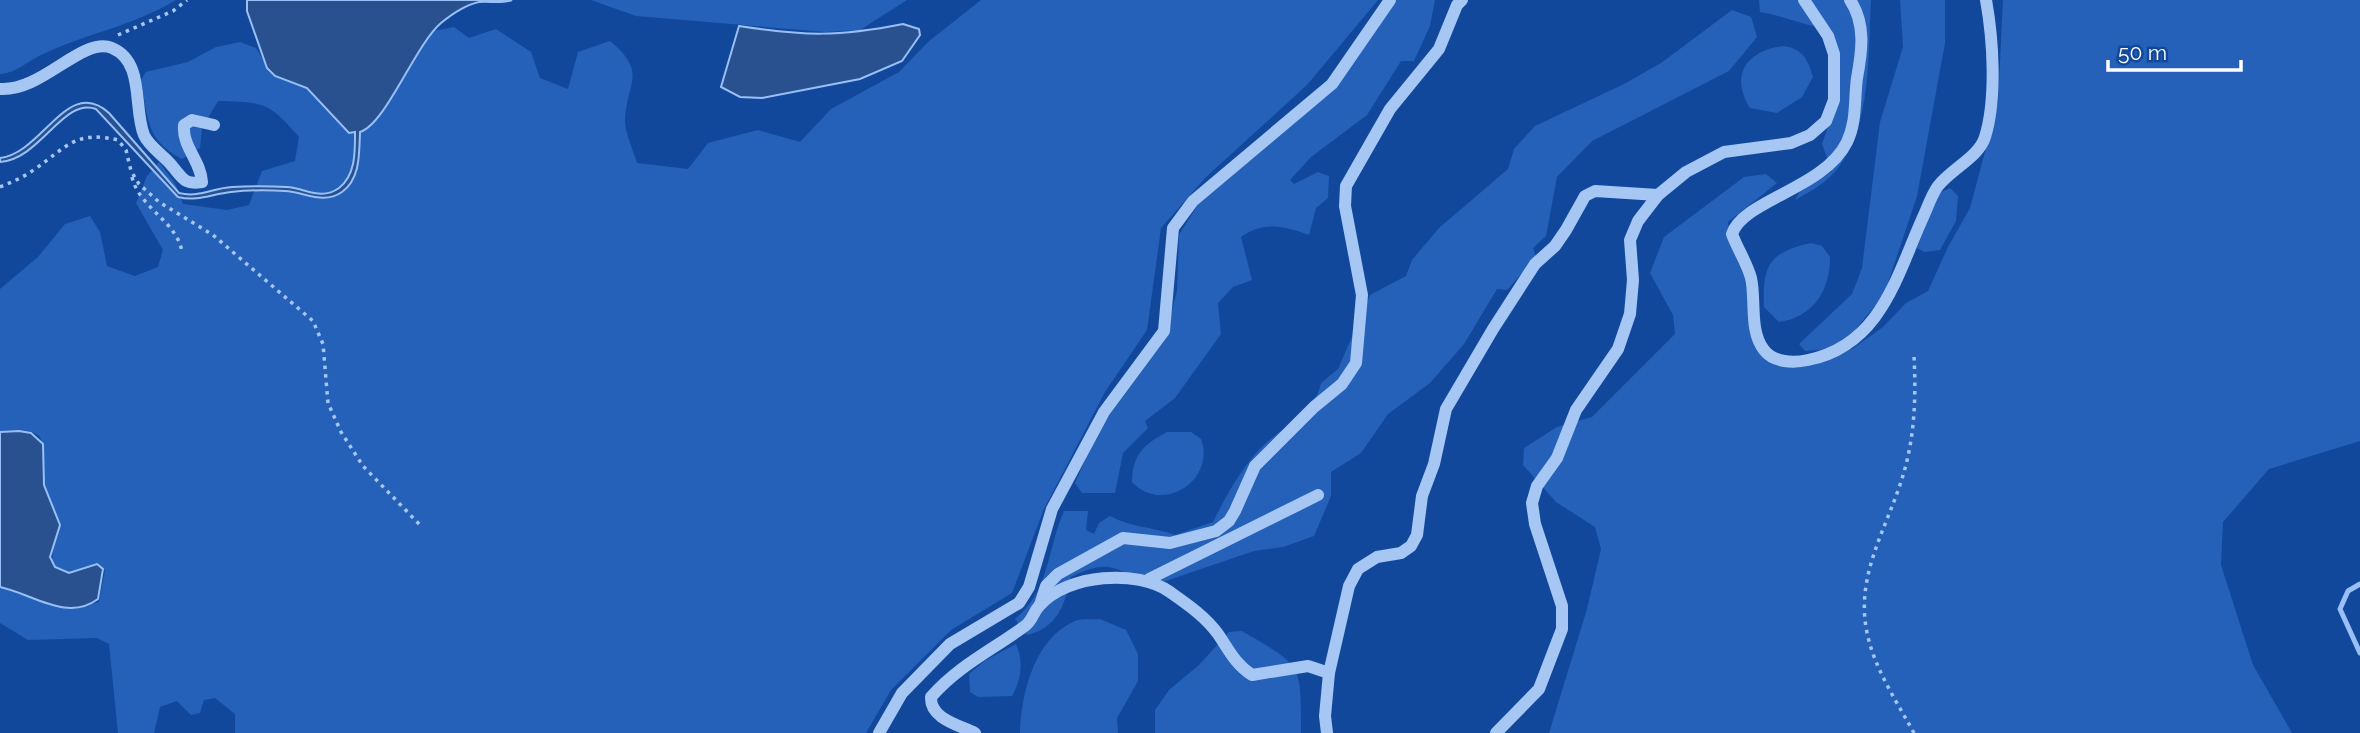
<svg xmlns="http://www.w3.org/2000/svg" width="2360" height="733" font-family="Raleway,sans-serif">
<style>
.green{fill:#2561b9}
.water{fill:#29518f;stroke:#98c0f7;stroke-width:2}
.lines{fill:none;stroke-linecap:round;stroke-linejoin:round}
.stream{stroke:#98c0f7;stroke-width:5}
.path{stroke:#a6c6f4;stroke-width:3.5;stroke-dasharray:3.5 5;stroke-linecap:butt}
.minor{stroke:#a6c6f4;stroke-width:12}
</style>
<rect width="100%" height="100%" fill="#12489b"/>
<g class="green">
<path d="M0 0H176C129 28 85 33 39 56 25 63 16 73 0 74Z"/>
<path d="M591 0H907L860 30 825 32 636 16Z"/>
<path d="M981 0H1378L1307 85 1206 177 1161 228 1147 330 1105 392 1044 509 1012 593 951 630 891 690 866 733H235V714L215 698 204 700 200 713 191 715 177 701 160 707 154 733H118L109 644 97 638 28 640 0 623V587H8C42 602 61 614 99 602L105 570 94 565 67 573 54 570C49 554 57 543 58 528 59 513 45 497 42 482 35 447 62 426 0 431V289L38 257 65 224 90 216 100 232 107 266 135 276 158 267 163 250 136 203 147 176 159 162 175 183 183 204 227 210 249 205 262 171 295 161 299 137C269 102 264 102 218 101L202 128 200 148 182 159C145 140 148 117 141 80L146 72 188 62 216 47 240 42 256 48 268 68 321 96 347 130 368 128 399 86 428 32 454 27 469 38 496 29 531 52 540 78 568 89 578 52 610 41C648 73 627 81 625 120 625 133 633 150 637 163L688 169 708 143 758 130 800 142 831 109 899 72 928 42Z"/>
<path d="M1395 0H1435L1430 26 1414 61H1401L1367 115 1311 157 1290 180 1294 184 1318 172 1329 176 1328 198 1316 208 1309 235C1284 226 1264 221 1241 237L1252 280 1233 287 1218 303 1221 334 1175 398 1145 421 1148 428 1123 453 1115 493H1082L1075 483 1098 431 1164 341 1177 291 1179 235 1201 200 1337 86Z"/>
<path d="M1759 0H1871C1868 52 1872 124 1838 168 1827 183 1811 191 1795 200L1800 191 1832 171 1822 144 1838 98 1830 29C1805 26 1785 16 1760 12Z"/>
<path d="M1900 0H1945V43L1917 196 1884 295 1850 336 1831 349 1805 351 1799 344 1852 294 1862 268 1880 122 1903 47Z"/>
<path d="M2003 0H2360V441L2269 469 2223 522 2221 565 2253 665 2292 733H1549L1587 609 1601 549 1595 527 1556 502 1523 465 1524 448 1557 427 1592 417 1675 334 1673 315 1650 273 1664 237 1744 177 1766 174 1777 183 1728 222 1729 240 1745 279 1752 331 1782 365H1813L1852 349 1883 327 1906 303 1928 291 1948 247 1970 208 1998 103Z"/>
<path d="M1732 10 1751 17 1757 37 1729 71 1592 141 1557 177 1546 236 1533 248 1536 257 1507 290 1497 289 1464 344 1430 383 1388 414 1361 453 1331 472V496L1314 536 1283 547 1254 551 1148 587C1116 566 1107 559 1071 577 1065 605 1057 628 1027 635L1015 619C1050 591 1047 549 1064 511H1088L1086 530 1094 534 1099 523 1110 516C1130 527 1153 527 1175 535L1213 522C1225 498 1238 474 1256 453 1276 430 1315 414 1321 383L1338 369 1370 295 1406 276 1412 260 1439 228 1508 169 1514 149 1535 126 1624 84 1661 63Z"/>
<path d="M1784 46C1803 49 1808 60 1813 77L1802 97 1777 113 1750 108C1729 75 1747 50 1784 46Z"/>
<path d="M1950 188 1958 196 1956 221 1940 250 1925 252 1917 248 1939 193Z"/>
<path d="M1811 243 1822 246 1830 257C1830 291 1813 317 1779 322L1764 307C1762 265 1770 252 1811 243Z"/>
<path d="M1167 432H1191L1201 439C1216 480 1163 515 1132 482 1132 455 1144 444 1167 432Z"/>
<path d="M1100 619 1126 630 1138 654V681L1117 718 1118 733H1020C1021 694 1034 640 1073 622 1080 618 1092 620 1100 619Z"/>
<path d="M1242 631C1303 667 1301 662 1301 733H1155V710L1169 690 1199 665 1229 632Z"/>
<path d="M1016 644C1024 663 1021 679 1012 696L978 697 970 692 969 674 986 660Z"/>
</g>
<g class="water">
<path d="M247 0H512C502 4 490 1 479 2 465 5 452 14 441 23 415 45 386 124 360 132 359 152 361 178 342 192 323 205 305 192 285 191 268 190 248 190 231 192 212 194 197 202 178 197L96 109C63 97 41 159 0 162V158C43 153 68 75 109 113L179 193C199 198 213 188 232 187 250 186 269 186 287 187 305 188 321 201 339 188 356 175 355 151 355 132L349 133 307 88 275 76 267 68 247 11Z"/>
<path d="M903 24 919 29 920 35 902 61 860 79 762 98 740 97 721 87 739 26C805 36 838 37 903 24Z"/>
<path d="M19 431 31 433 43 444 44 485 60 525 50 557 55 567 69 573 97 564 103 569 98 599C67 622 33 594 0 587V432Z"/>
</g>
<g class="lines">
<path class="stream" d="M2360 584 2348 591 2340 609 2360 653"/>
<g class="path">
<path d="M118 35 173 11 187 0"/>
<path d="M132 177C139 208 177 221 182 252"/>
<path d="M0 187C12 182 24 177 35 169 67 147 75 130 118 140L126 150 131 171 139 184 159 202 213 235 313 321 323 344 328 403 341 432 363 466 421 526"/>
<path d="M1914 733C1897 702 1876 671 1868 637 1853 576 1888 528 1904 472 1915 434 1916 395 1914 356"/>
</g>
<g class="minor">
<path d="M1850 0C1866 24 1862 51 1857 78 1854 100 1857 121 1847 142 1824 189 1743 200 1732 234 1737 248 1747 263 1751 278 1756 300 1749 331 1764 350 1774 363 1794 363 1808 360 1882 345 1897 274 1924 215 1928 206 1932 194 1938 186 1951 169 1979 157 1985 137 1997 98 1993 39 1986 0"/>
<path d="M0 89C42 92 82 36 112 48 145 62 133 108 144 135 149 147 165 156 173 167 183 179 185 185 202 182 201 161 182 147 184 125L192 120 214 125"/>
<path d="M1149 579 1318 495"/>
<path d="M1040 605 1046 586 1058 574 1123 538 1170 543 1216 531 1229 521 1235 511 1255 466 1314 407 1342 384 1356 363 1362 295 1345 206 1346 186 1390 109 1439 49 1457 5 1462 0"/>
<path d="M879 733 902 693 950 644 1019 603 1029 587 1052 509 1104 412 1164 331 1173 228 1193 201 1332 84 1390 0"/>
<path d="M975 733C959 725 930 719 931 697 958 666 992 650 1025 626 1033 620 1033 612 1040 605 1068 574 1137 569 1170 592 1187 604 1206 617 1218 634 1229 650 1235 664 1252 675L1308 666 1329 673"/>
<path d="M1327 733 1325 716 1329 673 1349 586 1358 569 1377 557 1401 553 1411 546 1417 535 1422 496 1434 464 1446 409 1493 329 1535 264 1555 246 1566 230 1585 196 1595 191 1658 195"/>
<path d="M1496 733 1539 689 1562 629V606L1535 524 1532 503 1537 486 1557 458 1576 410 1618 349 1630 314 1633 280 1630 240 1638 221 1658 195 1686 172 1724 152 1791 143 1810 135 1826 121 1834 100V54L1828 36 1804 0"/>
</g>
</g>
<path d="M2108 60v10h133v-10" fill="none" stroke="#ffffff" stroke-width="3.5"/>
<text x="2118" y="60" font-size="21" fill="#ffffff" stroke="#12489b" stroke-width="5" paint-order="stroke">50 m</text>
</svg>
